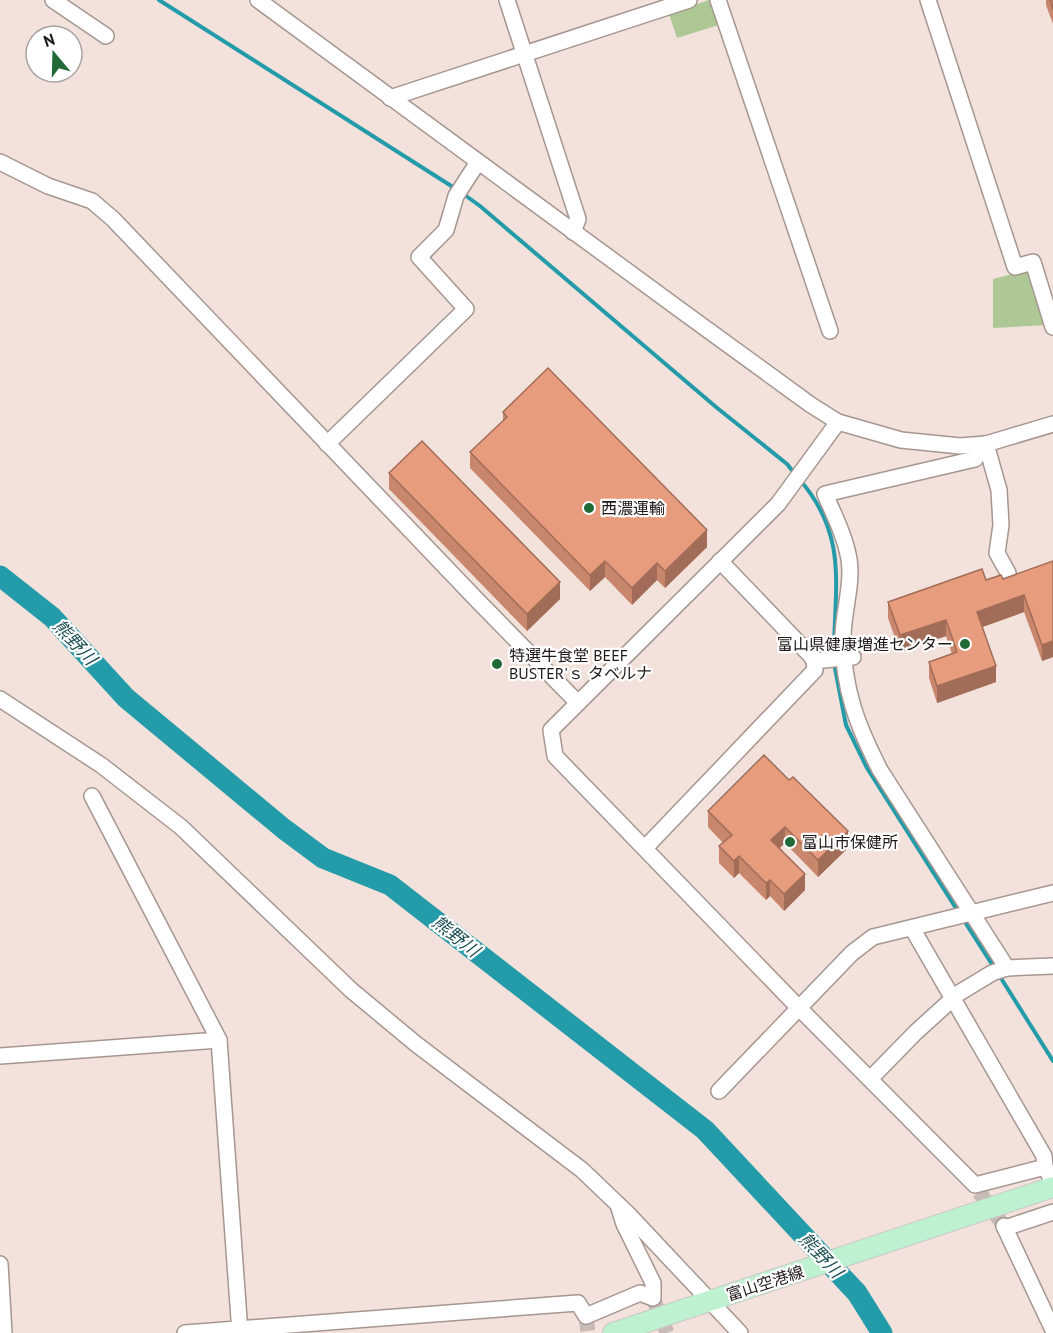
<svg xmlns="http://www.w3.org/2000/svg" width="1053" height="1333" font-family="'PT Sans','Noto Sans JP',sans-serif">
<style>
.green{fill:#adc895}
.lines{fill:none;stroke-linecap:round;stroke-linejoin:round}
.stream{stroke:#249ba9;stroke-width:4}
.river{stroke:#249ba9;stroke-width:21}
.minor-tunnel{stroke:#c8bab4;stroke-width:15;stroke-dasharray:15 8;stroke-linecap:butt}
.minor-casing{stroke:#a69690;stroke-width:18}
.major-casing{stroke:#c9c8c7;stroke-width:22}
.minor{stroke:#fff;stroke-width:15}
.major{stroke:#bef1cf;stroke-width:20}
.wall{fill:#c8866c}
.shaded-wall{fill:#a26d58}
.building{fill:#e89c7e;stroke:#a26d58;stroke-width:1.5}
.poi-dot{fill:#216936;stroke:#fff;stroke-width:2}
.labels{text-anchor:middle;dominant-baseline:central;stroke-width:4.5;stroke-linejoin:round;paint-order:stroke}
.poi-label{font-size:16px;fill:#1e1916;stroke:#fff;text-anchor:start}
.street-label{font-size:16px;fill:#1e1916;stroke:#fff}
.water-label{font-size:18px;font-style:italic;fill:#1f4f55;stroke:#fff}
</style>
<rect width="100%" height="100%" fill="#f3e2dc"/>
<g class="green">
<path d="M709 0H715L722 24 677 38 669 14Z"/>
<path d="M1031 269 1048 325 993 328V279Z"/>
</g>
<g class="lines">
<g class="stream">
<path d="M159 0 456 189"/>
<path d="M462 193 480 206 716 407 787 464 795 474"/>
<path d="M800 480C849 537 834 588 834 655"/>
<path d="M834 663 846 725 867 768 959 913"/>
<path d="M963 919 995 969"/>
<path d="M999 975 1053 1061"/>
</g>
<path class="river" d="M0 576 52 617 126 698 284 829 323 858 390 885 705 1130 857 1293 882 1333"/>
<g class="minor-tunnel">
<path d="M979 1192 1004 1226"/>
<path d="M653 1298 667 1333"/>
<path d="M586 1316 588 1333"/>
</g>
<defs>
<g id="minor">
<path d="M53 0 106 36"/>
<path d="M258 0 679 309 811 405 838 422 901 440 960 446 986 444 1053 424"/>
<path d="M507 0 578 219 573 232"/>
<path d="M718 0 830 331"/>
<path d="M928 0 1015 267 1033 262 1053 327"/>
<path d="M390 98 689 0"/>
<path d="M0 162 48 186 92 201 113 219 476 599 578 703"/>
<path d="M838 422 778 504 551 730 555 756 799 1008 975 1185 1045 1167 1053 1182"/>
<path d="M327 444 466 309 419 257 446 230 456 196 478 162"/>
<path d="M986 444 975 459 825 494C834 515 845 536 849 559 853 585 843 612 843 637 843 689 857 725 880 770L1007 968"/>
<path d="M986 444 999 490 1001 525 997 553 1008 573"/>
<path d="M814 661 853 657"/>
<path d="M0 699 101 765 181 827 351 990 416 1044 582 1170 628 1214 740 1333"/>
<path d="M92 796 219 1040 240 1333"/>
<path d="M645 848 815 670 814 661 811 656 720 561"/>
<path d="M912 928 1044 1156 1045 1167"/>
<path d="M0 1056 219 1040"/>
<path d="M870 1079 916 1032 959 993 992 973 1007 968 1053 966"/>
<path d="M719 1091 852 953 873 937 1053 893"/>
<path d="M1004 1226 1053 1330"/>
<path d="M1005 1228 1053 1212"/>
<path d="M0 1264 4 1333"/>
<path d="M185 1333 578 1303 586 1316 640 1293 653 1298V1283L624 1224 619 1208"/>
</g>
<path id="major" d="M613 1333 1053 1187"/>
</defs>
<use href="#minor" class="minor-casing"/>
<use href="#major" class="major-casing"/>
<use href="#minor" class="minor"/>
<use href="#major" class="major"/>
</g>
<g class="wall">
<path d="M1046 0H1053V24L1046 5Z"/>
<path d="M503 412 707 547 665 588 657 580 632 605 605 577 590 591 470 468V452L503 421Z"/>
<path d="M389 473 560 599 527 631 389 489Z"/>
<path d="M1053 561V657L1042 661 1024 612 982 627 996 682 937 703 929 678V662L952 654 946 636 900 652 888 618V602L986 580 1003 579Z"/>
<path d="M764 755 848 848 818 877 785 843 780 848 805 890 784 911 770 896 766 900 739 873 734 878 719 863V846L723 843 708 827V811Z"/>
</g>
<g class="shaded-wall">
<path d="M707 530V547L665 588V571Z"/>
<path d="M605 561V577L590 591V575Z"/>
<path d="M657 563V580L632 605V588Z"/>
<path d="M560 582V599L527 631V614Z"/>
<path d="M1024 595V612L977 629V612Z"/>
<path d="M946 620V636L900 652V635Z"/>
<path d="M1053 641V657L1042 661V645Z"/>
<path d="M996 666V682L937 703V686Z"/>
<path d="M785 827V843L771 856V840Z"/>
<path d="M848 831V848L818 877V860Z"/>
<path d="M739 856V873L734 878V861Z"/>
<path d="M805 874V890L784 911V894Z"/>
<path d="M770 880V896L766 900V883Z"/>
</g>
<g class="building">
<path d="M1050 0H1053V10Z"/>
<path d="M548 368 707 530 665 571 657 563 632 588 605 561 590 575 470 452 507 417 503 412Z"/>
<path d="M422 441 560 582 527 614 389 473Z"/>
<path d="M1053 561V641L1042 645 1024 595 977 612 996 666 937 686 929 662 957 652 946 620 900 635 888 602 982 569 986 580 1001 575 1003 579Z"/>
<path d="M764 755 789 780 793 777 848 831 818 860 785 827 771 840 805 874 784 894 770 880 766 883 739 856 734 861 719 846 732 835 708 811Z"/>
</g>
<g class="poi-dot">
<circle cx="589" cy="508" r="6"/>
<circle cx="965" cy="644" r="6"/>
<circle cx="497" cy="664" r="6"/>
<circle cx="790" cy="842" r="6"/>
</g>
<g class="labels">
<g class="poi-label">
<text x="601" y="508">西濃運輸</text>
<text x="953" y="644" text-anchor="end">富山県健康増進センター</text>
<text x="509" y="655">特選牛食堂 BEEF<tspan x="509" dy="18">BUSTER'ｓ タベルナ</tspan></text>
<text x="802" y="842">富山市保健所</text>
</g>
<g class="street-label">
<text transform="translate(765 1283) rotate(-18)">富山空港線</text>
</g>
<g class="water-label">
<text transform="translate(75 642) rotate(47)">熊野川</text>
<text transform="translate(456 936) rotate(38)">熊野川</text>
<text transform="translate(821 1255) rotate(47)">熊野川</text>
</g>
</g>
<g transform="translate(54 54) rotate(341)"><circle r="28" fill="#ffffff" stroke="#a5a3a2" stroke-width="1.5"/>
<path d="M0-4.5L10 22L0 15L-10 22Z" fill="#216936"/>
<text y="-9" font-size="16" font-weight="bold" text-anchor="middle" fill="#1e1916">N</text>
</g>
</svg>
